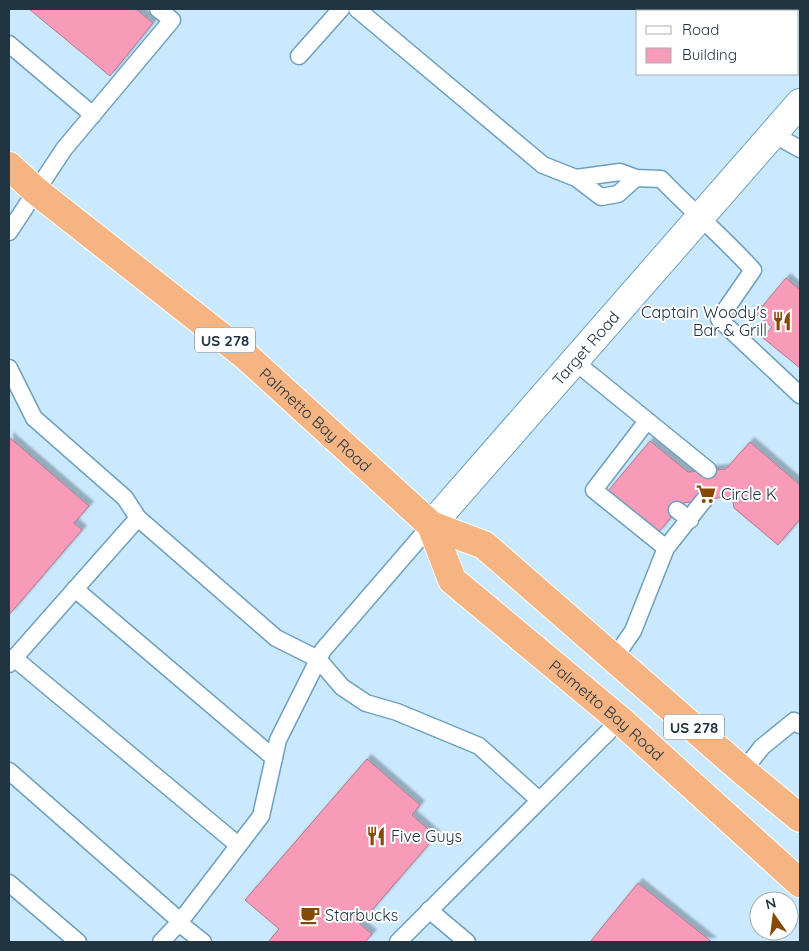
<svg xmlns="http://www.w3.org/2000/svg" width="809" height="951" font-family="Quicksand,sans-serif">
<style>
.building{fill:#f79bb9;stroke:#b1798b;filter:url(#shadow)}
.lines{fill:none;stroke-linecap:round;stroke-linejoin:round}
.lane-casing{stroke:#6d9fc1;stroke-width:19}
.street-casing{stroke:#6d9fc1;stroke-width:30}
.highway-casing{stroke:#fff;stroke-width:30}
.lane{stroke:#fff;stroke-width:16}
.street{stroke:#fff;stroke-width:28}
.highway{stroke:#f5b481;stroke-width:28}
.labels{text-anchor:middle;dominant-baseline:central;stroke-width:4;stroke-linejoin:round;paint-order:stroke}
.shield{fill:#fff;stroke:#63717b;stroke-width:1}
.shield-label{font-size:15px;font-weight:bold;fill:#203442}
.poi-label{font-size:16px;fill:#203442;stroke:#fff;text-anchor:start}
.street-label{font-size:16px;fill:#203442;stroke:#fff}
</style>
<defs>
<filter id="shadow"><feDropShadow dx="4.5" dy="-4.5" stdDeviation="1" flood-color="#0004"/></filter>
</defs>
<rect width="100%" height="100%" fill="#cae9ff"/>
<g class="building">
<path d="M29 9H136L153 23 110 76Z"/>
<path d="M786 278 800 290V368L763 338 772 327 756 314Z"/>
<path d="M9 437 89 506 74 523 82 530 9 615Z"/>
<path d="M650 441 688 472 726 469 750 442 800 485V519L778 545 734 508 732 496 683 503 658 533 608 491Z"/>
<path d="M367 759 420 805 412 815 436 836 360 924 372 934 365 942H268L279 929 245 900Z"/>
<path d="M638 883 712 942H590Z"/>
</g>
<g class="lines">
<defs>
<g id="lane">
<path d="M357 9 543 165 576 178 601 197 618 194 636 178"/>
<path d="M9 44 93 115"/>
<path d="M299 56 341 9"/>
<path d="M773 134 800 149"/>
<path d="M576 178 620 172 636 178 661 179C691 210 724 238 753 270L719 319 800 395"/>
<path d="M9 232 64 149 172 20 158 9"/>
<path d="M574 361 708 470"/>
<path d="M9 368 34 418 125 498 138 518 276 638 318 659 342 687 366 703 397 712 479 746 539 800"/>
<path d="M647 421 594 490 666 548"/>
<path d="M677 510 690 520"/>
<path d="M75 589 274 758"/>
<path d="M615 657 633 631 666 548 704 500"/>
<path d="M14 658 238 845"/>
<path d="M9 664 138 518"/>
<path d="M9 771 180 921"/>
<path d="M743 771 762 747 794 721 800 725"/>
<path d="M9 883 78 942"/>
<path d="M429 910 467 942"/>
<path d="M161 942 179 923"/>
<path d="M203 942 179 923 261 816 278 740 323 650 431 525"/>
<path d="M398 942 620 720"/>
</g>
<g id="street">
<path id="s1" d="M431 525 800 103"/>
</g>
<g id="highway">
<path id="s2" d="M9 166 36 191 247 357 431 525 484 545 743 771 800 818"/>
<path id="s3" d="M431 525 452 580 620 720 800 883"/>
</g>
</defs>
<use href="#lane" class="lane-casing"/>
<use href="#street" class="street-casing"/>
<use href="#highway" class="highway-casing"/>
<use href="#lane" class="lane"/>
<use href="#street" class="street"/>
<use href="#highway" class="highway"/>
</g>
<defs>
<symbol id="restaurant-bare" viewBox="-9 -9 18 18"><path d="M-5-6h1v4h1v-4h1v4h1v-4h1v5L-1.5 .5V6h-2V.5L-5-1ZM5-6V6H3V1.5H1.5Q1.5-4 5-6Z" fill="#854805" stroke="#fff" stroke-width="2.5" paint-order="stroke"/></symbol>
<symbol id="supermarket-bare" viewBox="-9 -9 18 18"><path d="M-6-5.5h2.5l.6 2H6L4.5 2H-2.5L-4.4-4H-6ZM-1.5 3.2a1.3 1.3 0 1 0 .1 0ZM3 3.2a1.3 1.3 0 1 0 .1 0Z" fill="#854805" stroke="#fff" stroke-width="2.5" paint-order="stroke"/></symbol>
<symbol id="cafe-bare" viewBox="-9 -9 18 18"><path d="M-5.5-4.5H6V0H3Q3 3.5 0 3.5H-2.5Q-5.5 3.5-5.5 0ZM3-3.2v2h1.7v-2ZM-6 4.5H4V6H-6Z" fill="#854805" stroke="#fff" stroke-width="2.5" paint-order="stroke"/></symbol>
</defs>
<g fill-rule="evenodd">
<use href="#restaurant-bare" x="768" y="307" width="28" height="28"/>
<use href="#supermarket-bare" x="692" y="480" width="28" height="28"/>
<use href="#restaurant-bare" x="362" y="822" width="28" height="28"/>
<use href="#cafe-bare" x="296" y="901" width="28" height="28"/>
</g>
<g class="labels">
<g class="shield">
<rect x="195" y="327.5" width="60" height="25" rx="4"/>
<rect x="664" y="714.5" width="60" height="25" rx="4"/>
</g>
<g class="shield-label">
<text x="225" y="340">US 278</text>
<text x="694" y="727">US 278</text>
</g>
<g class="poi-label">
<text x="767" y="312" text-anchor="end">Captain Woody's<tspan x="767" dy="18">Bar &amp; Grill</tspan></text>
<text x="721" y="494">Circle K</text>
<text x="391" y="836">Five Guys</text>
<text x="325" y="915">Starbucks</text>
</g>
<g class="street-label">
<text stroke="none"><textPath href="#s1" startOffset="235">Target Road</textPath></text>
<text stroke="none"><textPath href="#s2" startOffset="398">Palmetto Bay Road</textPath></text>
<text stroke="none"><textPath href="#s3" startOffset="261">Palmetto Bay Road</textPath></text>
</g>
</g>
<rect width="809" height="951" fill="none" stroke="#203442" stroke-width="20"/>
<rect x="636" y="10" width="162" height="65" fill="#ffffff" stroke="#a6aeb3"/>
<rect x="646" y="26" width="25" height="8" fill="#ffffff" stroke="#a6aeb3"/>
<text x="682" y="35" font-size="15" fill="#203442">Road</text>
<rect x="646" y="48" width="25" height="15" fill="#f79bb9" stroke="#a6aeb3"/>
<text x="682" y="60" font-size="15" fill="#203442">Building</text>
<g transform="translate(774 916) rotate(346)"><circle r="24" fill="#ffffff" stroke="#a6aeb3"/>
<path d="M0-4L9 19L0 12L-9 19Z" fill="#854805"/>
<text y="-8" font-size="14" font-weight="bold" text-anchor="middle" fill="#203442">N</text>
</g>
</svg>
